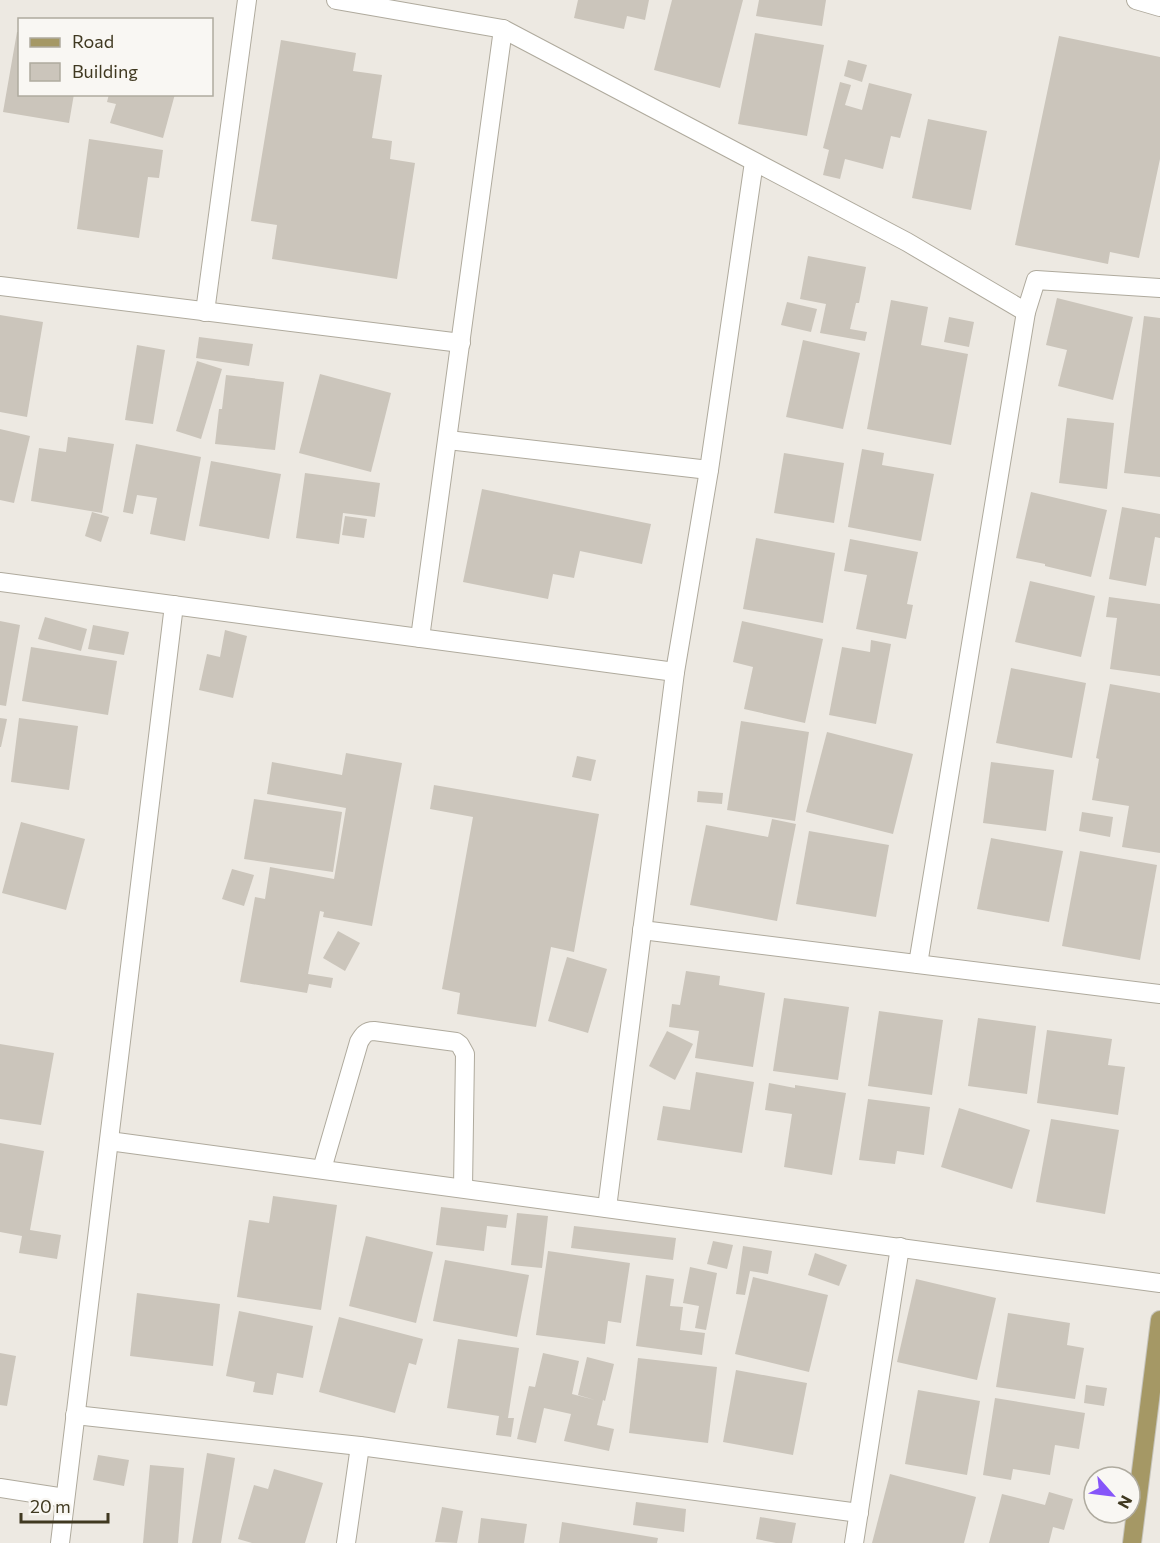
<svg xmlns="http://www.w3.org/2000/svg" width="1160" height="1543" font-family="Commissioner,sans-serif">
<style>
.building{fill:#cbc5bb}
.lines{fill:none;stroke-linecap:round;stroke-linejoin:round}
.minor-casing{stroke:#afaa9d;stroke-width:20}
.major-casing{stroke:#c6c4bc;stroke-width:20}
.minor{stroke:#fff;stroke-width:18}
.major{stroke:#a59865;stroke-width:18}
</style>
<rect width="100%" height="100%" fill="#ede9e2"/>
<g class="building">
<path d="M578 0H649L645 20 627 16 624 29 574 18Z"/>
<path d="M672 0H743L720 88 654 70Z"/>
<path d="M759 0H826L822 26 756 16Z"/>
<path d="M17 32H20V94H74L69 123 3 112Z"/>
<path d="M755 33 824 45 807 136 738 124Z"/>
<path d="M1059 36 1160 57V159L1139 258 1110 252 1108 264 1015 245Z"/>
<path d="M281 40 356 53 353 71 382 75 372 138 392 141 390 159 415 163 397 279 272 259 277 225 251 221Z"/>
<path d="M848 60 867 65 862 82 844 76Z"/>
<path d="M840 82 851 85 845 105 862 110 869 83 912 94 900 138 891 136 883 169 845 159 840 179 823 175 829 150 823 148Z"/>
<path d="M109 94H175L163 138 110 123 116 104 107 102Z"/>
<path d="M928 119 987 131 971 210 912 198Z"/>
<path d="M89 139 163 150 159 178 148 177 139 238 77 229Z"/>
<path d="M808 256 866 267 859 303H856L850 329 867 332 865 341 820 333 826 304 800 299Z"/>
<path d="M1057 298 1133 317 1113 400 1058 386 1067 350 1046 345Z"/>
<path d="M891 300 928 307 921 345 968 354 951 445 867 429Z"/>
<path d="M787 302 817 309 811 332 781 325Z"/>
<path d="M0 315 43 322 27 417 0 412Z"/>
<path d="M1144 316 1160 318V477L1124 473Z"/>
<path d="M949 317 974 322 969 347 944 342Z"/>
<path d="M199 337 253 344 249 366 196 358Z"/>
<path d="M803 340 860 353 843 429 786 417Z"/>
<path d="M137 345 165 350 153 424 125 420Z"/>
<path d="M197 361 222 369 201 439 176 431Z"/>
<path d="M320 374 391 393 371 472 299 453Z"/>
<path d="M226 375 284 382 275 450 215 444 219 409H222Z"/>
<path d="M1067 418 1114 423 1107 489 1059 483Z"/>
<path d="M0 429 30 436 14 503 0 500Z"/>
<path d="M68 437 114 444 102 513 31 501 39 448 66 452Z"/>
<path d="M136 444 201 457 185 541 150 534 157 498 137 495 133 514 123 512Z"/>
<path d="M862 449 884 453 882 465 934 474 921 541 848 527Z"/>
<path d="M784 453 844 463 834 523 774 513Z"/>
<path d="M211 461 281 474 269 539 199 526Z"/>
<path d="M305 473 380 483 375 517 343 513 339 544 296 538Z"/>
<path d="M482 489 651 524 642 564 580 551 574 578 553 574 548 599 463 582Z"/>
<path d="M1031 492 1107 510 1091 577 1045 566V564L1016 558Z"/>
<path d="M1122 507 1160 514V538L1155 537 1146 586 1109 579Z"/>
<path d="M92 512 109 517 101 542 85 536Z"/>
<path d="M345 516 367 519 364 538 342 535Z"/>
<path d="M756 538 835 553 823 623 743 609Z"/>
<path d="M850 539 918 552 907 604 913 605 906 639 856 629 867 575 844 571Z"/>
<path d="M1030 581 1095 596 1081 657 1015 642Z"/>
<path d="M1109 597 1160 604V676L1110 669 1117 618 1106 617Z"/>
<path d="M45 617 87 629 81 651 38 639Z"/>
<path d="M0 621 20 625 6 706 0 705Z"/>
<path d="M742 621 823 639 805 723 744 709 753 667 733 662Z"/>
<path d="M93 625 129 632 124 655 88 649Z"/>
<path d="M225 630 247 636 233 698 199 690 207 654 220 657Z"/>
<path d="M871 640 891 644 876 724 829 715 842 647 870 652Z"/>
<path d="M31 647 117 661 108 715 22 701Z"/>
<path d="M1011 668 1086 683 1072 758 996 743Z"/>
<path d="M1110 684 1160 693V853L1122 847 1129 806 1092 800 1099 759 1096 758Z"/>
<path d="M0 718 7 719 1 747H0Z"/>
<path d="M19 718 78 726 69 790 11 782Z"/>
<path d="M741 721 809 732 795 821 727 810Z"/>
<path d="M827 732 913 754 893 834 806 812Z"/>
<path d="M346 753 402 763 372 926 323 917 324 912 320 911 308 974 333 978 331 988 309 984 307 993 240 982 255 897 265 899 270 867 334 879 346 808 267 794 272 762 342 775Z"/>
<path d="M577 756 596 760 591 781 572 777Z"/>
<path d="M991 762 1054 770 1046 831 983 823Z"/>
<path d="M434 785 599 814 574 952 551 947 536 1027 457 1014 460 993 442 989 473 817 430 809Z"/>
<path d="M698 791 723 793 722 804 697 802Z"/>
<path d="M254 799 342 812 333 872 244 859Z"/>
<path d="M1082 812 1113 817 1110 837 1079 831Z"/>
<path d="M772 819 796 824 777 921 690 905 706 825 768 837Z"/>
<path d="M21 822 85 839 66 910 2 893Z"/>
<path d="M809 831 889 845 876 917 796 904Z"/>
<path d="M991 838 1063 851 1049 922 977 909Z"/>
<path d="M1080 851 1157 865 1140 960 1062 946Z"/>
<path d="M232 869 254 875 244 906 222 899Z"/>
<path d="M338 931 360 943 345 971 323 958Z"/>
<path d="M567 957 607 969 588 1033 548 1021Z"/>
<path d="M686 971 720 976 719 985 765 993 753 1067 695 1058 699 1031 669 1027 672 1004 680 1005Z"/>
<path d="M784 998 849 1007 838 1080 773 1071Z"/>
<path d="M879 1011 943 1020 932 1095 868 1086Z"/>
<path d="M978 1018 1036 1026 1027 1094 968 1086Z"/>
<path d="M1047 1030 1112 1039 1108 1065 1125 1067 1118 1115 1037 1103Z"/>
<path d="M667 1031 693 1044 675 1080 649 1066Z"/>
<path d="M0 1044 54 1053 41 1125 0 1119Z"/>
<path d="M696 1072 754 1082 742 1153 657 1140 663 1106 690 1110Z"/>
<path d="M769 1083 795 1088V1085L846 1093 832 1175 784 1167 792 1114 765 1110Z"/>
<path d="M868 1099 930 1107 924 1155 897 1151 895 1164 859 1160Z"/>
<path d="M959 1108 1030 1130 1012 1189 941 1167Z"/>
<path d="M1051 1119 1119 1130 1105 1214 1036 1202Z"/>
<path d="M0 1143 44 1151 30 1230 61 1235 57 1259 19 1253 22 1236 0 1232Z"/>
<path d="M273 1196 337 1205 321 1310 237 1297 249 1220 269 1223Z"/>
<path d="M441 1207 508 1215 506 1228 487 1226 484 1251 436 1245Z"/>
<path d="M517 1213 548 1216 542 1268 511 1265Z"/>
<path d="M574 1226 676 1238 673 1260 571 1248Z"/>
<path d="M366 1236 433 1252 416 1323 349 1306Z"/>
<path d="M713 1241 733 1245 727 1269 707 1264Z"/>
<path d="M743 1246 772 1251 768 1274 750 1271 745 1295 736 1294Z"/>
<path d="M548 1251 630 1263 621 1323 608 1321 605 1344 536 1335Z"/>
<path d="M815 1253 847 1265 839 1286 808 1275Z"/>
<path d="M445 1260 529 1275 517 1337 433 1321Z"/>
<path d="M690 1267 717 1273 706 1330 695 1328 699 1306 683 1303Z"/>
<path d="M646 1275 674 1279 670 1306 683 1307 680 1330 705 1333 702 1355 636 1346Z"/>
<path d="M753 1277 828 1295 809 1372 735 1354Z"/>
<path d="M916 1279 996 1298 977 1380 897 1362Z"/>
<path d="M137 1293 220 1304 213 1366 130 1356Z"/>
<path d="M239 1311 313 1326 303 1378 277 1373 273 1395 253 1392 255 1382 226 1376Z"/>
<path d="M1008 1313 1070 1323 1067 1345 1084 1348 1075 1399 996 1387Z"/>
<path d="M339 1317 423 1339 416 1365 409 1363 395 1413 319 1392Z"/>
<path d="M458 1339 519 1348 508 1418H514L511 1437 496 1435 499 1416 447 1408Z"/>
<path d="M0 1353 16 1356 7 1406 0 1405Z"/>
<path d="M543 1353 579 1361 572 1394 595 1400 578 1395 587 1357 614 1364 605 1401 603 1400 597 1425 614 1429 609 1451 564 1441 571 1414 544 1408 536 1443 517 1439 529 1386 535 1387Z"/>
<path d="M638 1358 717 1367 708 1443 629 1433Z"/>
<path d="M736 1370 807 1383 793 1455 723 1442Z"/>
<path d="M1086 1385 1107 1388 1104 1406 1084 1403Z"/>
<path d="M918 1390 980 1401 967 1475 905 1464Z"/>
<path d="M995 1398 1085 1413 1079 1449 1055 1445 1050 1475 1013 1469 1011 1480 983 1475Z"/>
<path d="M207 1453 235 1458 221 1543H192Z"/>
<path d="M98 1455 129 1460 124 1486 93 1480Z"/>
<path d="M150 1465 184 1468 178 1543H143Z"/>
<path d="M274 1469 323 1483 305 1543H252L238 1539 254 1485 268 1489Z"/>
<path d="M890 1474 976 1497 964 1543H872Z"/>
<path d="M1049 1492 1073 1499 1064 1530 1053 1527 1049 1543H989L1002 1494 1045 1505Z"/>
<path d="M636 1502 686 1509 684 1532 633 1525Z"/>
<path d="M442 1507 463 1511 457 1543 435 1542Z"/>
<path d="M760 1517 796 1523 792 1543H776L756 1539Z"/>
<path d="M481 1518 527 1524 524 1543H478Z"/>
<path d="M562 1522 658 1538 657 1543H559Z"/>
</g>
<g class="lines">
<defs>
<g id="minor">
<path d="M336 0 503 29 907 242 1026 312"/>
<path d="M1136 0 1160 7"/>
<path d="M0 286 461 343"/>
<path d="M205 312 247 0"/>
<path d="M448 440 709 470"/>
<path d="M0 582 675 672"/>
<path d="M420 638 503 29"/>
<path d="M642 930 1160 994"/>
<path d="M918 964 1026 312 1036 280 1160 288"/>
<path d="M109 1141 1160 1283"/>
<path d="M322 1169 359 1042C363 1035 366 1031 374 1031L456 1042 460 1045 465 1054 463 1188"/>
<path d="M607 1208 675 672 709 470 754 162"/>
<path d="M75 1415 360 1446 859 1513"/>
<path d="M0 1488 65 1498"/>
<path d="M60 1543 174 605"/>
<path d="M346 1543 360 1446"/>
<path d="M854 1543 900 1247"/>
</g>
<path id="major" d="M1132 1543 1160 1320"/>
</defs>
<use href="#minor" class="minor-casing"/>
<use href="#major" class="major-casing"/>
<use href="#minor" class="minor"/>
<use href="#major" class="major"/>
</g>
<rect x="18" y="18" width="195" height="78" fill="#f9f7f3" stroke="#afab9f" stroke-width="1.5"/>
<rect x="30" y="38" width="30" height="9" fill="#a59865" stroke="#afab9f" stroke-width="1.5"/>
<text x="72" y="48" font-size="18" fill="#403921">Road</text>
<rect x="30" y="63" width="30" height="18" fill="#cbc5bb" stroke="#afab9f" stroke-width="1.5"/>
<text x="72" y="78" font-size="18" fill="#403921">Building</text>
<g transform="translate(1112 1495) rotate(118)"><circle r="28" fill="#f9f7f3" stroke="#afab9f" stroke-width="1.5"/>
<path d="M0-4.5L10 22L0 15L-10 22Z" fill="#8655f9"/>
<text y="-9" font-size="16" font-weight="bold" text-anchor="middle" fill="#403921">N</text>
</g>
<path d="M21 1513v9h87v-9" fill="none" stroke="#403921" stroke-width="3"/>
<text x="30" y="1513" font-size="18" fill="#403921" stroke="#f9f7f3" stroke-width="4.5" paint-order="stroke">20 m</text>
</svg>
